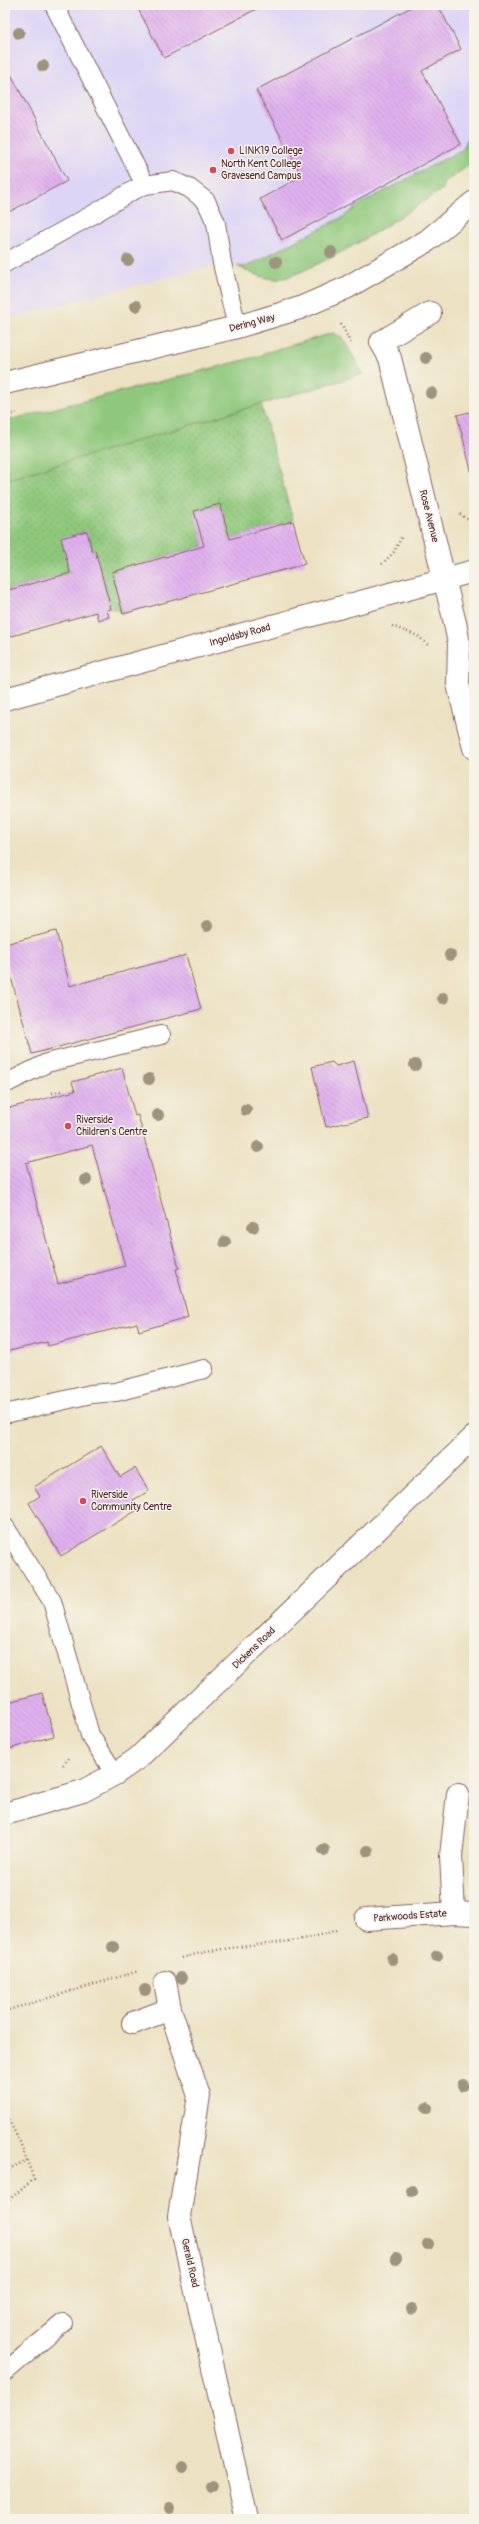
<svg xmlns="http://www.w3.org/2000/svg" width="479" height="2524" font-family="Pangolin,sans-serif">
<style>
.built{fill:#ddd5f6}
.grass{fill:#8fc87c;stroke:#6c7454}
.park{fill:url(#park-dots);stroke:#6c7454}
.building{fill:url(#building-back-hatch);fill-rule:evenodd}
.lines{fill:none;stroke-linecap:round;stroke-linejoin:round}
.service-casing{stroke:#836360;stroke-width:20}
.minor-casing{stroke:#836360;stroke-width:24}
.path{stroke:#836360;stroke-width:2.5;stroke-dasharray:1 3;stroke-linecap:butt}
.service{stroke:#fff;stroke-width:18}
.minor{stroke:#fff;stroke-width:22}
.tree{fill:#9e937d}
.poi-dot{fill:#d1495b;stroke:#f7f3e8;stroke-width:1.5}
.labels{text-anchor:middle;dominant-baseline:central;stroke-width:3;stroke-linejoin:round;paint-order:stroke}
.poi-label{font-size:10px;fill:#4a1f2b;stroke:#f7f3e8;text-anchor:start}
.street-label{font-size:10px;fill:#4a1f2b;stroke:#f7f3e8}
</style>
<defs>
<pattern id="park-dots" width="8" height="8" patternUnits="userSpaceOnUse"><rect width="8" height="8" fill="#8fc87c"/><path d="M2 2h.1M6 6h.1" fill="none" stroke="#7dab6b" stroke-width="1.8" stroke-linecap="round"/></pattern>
<pattern id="building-back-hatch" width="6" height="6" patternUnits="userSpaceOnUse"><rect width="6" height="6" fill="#dfb0ee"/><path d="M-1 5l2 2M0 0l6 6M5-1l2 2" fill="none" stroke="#c197cc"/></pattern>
</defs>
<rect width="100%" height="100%" fill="#f7f3e8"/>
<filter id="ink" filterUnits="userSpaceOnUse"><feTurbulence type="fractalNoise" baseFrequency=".025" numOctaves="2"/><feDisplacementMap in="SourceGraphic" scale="8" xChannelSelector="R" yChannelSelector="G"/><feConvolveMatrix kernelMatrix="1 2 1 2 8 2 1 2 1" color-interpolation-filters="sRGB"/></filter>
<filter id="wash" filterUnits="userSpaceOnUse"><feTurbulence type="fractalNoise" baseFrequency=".012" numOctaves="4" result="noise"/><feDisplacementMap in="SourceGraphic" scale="16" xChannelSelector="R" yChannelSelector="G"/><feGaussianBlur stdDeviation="0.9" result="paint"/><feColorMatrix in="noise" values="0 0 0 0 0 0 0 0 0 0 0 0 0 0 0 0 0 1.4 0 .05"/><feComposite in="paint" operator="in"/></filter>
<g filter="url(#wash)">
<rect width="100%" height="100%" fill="#ece2c3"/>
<path class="built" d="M5 5H474V123L463 149 362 203 343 217 244 267 227 262 5 319Z"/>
<g class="grass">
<path d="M474 123V162L443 183 444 188C399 218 356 247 307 269 297 273 285 280 275 279 261 278 249 272 237 266L245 267 343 217 362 203 463 149Z"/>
<path d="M333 333 342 337 363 374 5 480V421L260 356 264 353Z"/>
</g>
<path class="park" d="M261 404 293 521 230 539 220 504 195 511 204 546 112 572 123 614 116 608 111 609 95 550 92 551 87 531 62 538 70 573 5 591V480Z"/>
<g id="blocks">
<g class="building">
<path d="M136 5H264L164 58Z"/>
<path d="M415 5H438L461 49 422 71 461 144 282 240 260 199 302 176 256 90Z"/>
<path d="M5 63 67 181 5 214Z"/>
<path d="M474 411V473L472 474 457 415Z"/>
<path d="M220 504 230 539 293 521 305 564 123 614 112 572 204 546 194 511Z"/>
<path d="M87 531 92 551 95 550 111 609 107 610 109 617 98 620 96 612 5 638V591L70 573 61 538Z"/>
<path d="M56 931 70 986 186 955 201 1009 32 1054 5 955V944Z"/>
<path d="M354 1061 368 1118 326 1127 312 1067 332 1062 336 1066Z"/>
<path d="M122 1068 135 1116 138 1115 179 1268 176 1269 188 1317 139 1331 137 1323 48 1346 47 1342 5 1352V1109L75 1091 72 1082ZM92 1145 125 1266 58 1284 26 1163Z"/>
<path d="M101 1446 120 1477 135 1468 149 1491 133 1500 139 1509 61 1556 29 1503 40 1496 34 1487Z"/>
<path d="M42 1693 54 1736 5 1750V1703Z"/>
</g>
</g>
</g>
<g filter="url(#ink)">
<use href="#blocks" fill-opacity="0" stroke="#836360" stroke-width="1"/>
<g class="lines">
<defs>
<g id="service">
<path d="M54 5 145 185"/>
<path d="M5 263 92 215 132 191 145 185 173 181 189 188 206 201 216 223 222 263 237 327"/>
<path d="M5 1084 47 1063 161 1035"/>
<path d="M5 1414 91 1394 116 1392 204 1369"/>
<path d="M5 1527 52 1601 90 1735 115 1774"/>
<path d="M5 2372 63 2323"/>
</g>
<g id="minor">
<path d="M430 313 381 342 390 358 396 382 455 623 459 644 458 684 474 748"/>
<path d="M5 383 237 327 300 308 346 288 427 241 474 202"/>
<path d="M5 699 474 571"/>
<path d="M5 1814 83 1791 115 1774 138 1758 474 1437"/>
<path d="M454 1913 451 1856 458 1794"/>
<path d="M366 1919 454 1913 474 1914"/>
<path d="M165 1982 170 2009 199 2096 179 2216 247 2519"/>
<path d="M133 2023 170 2009"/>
</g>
</defs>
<use href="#service" class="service-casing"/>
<use href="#minor" class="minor-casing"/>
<g class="path">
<path d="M341 324 351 344"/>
<path d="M5 416 17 413"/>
<path d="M460 514 474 524"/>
<path d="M382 564 394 552 402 536"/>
<path d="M392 626 418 636 428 645"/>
<path d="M469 776 474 795"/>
<path d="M52 1093 61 1091"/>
<path d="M63 1765 70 1757"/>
<path d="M182 1958C233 1942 289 1948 339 1929"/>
<path d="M5 2011 139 1971"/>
<path d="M5 2113 20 2142 34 2179 5 2203"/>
<path d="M5 2171 27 2160"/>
</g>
<use href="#service" class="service"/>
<use href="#minor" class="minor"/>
</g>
<g class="tree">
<circle cx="19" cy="33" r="6"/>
<circle cx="43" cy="66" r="6"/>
<circle cx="331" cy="252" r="6"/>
<circle cx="128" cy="260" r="6"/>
<circle cx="276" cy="262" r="6"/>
<circle cx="136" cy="306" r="6"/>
<circle cx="426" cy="358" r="6"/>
<circle cx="431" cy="393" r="6"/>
<circle cx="207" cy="926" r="6"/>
<circle cx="450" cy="955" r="6"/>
<circle cx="443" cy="998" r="6"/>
<circle cx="415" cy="1065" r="6"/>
<circle cx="149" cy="1079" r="6"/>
<circle cx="246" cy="1110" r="6"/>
<circle cx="158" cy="1115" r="6"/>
<circle cx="258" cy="1147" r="6"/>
<circle cx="86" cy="1180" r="6"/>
<circle cx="253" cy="1227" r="6"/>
<circle cx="225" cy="1242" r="6"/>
<circle cx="324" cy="1850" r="6"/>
<circle cx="368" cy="1851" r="6"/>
<circle cx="113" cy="1947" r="6"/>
<circle cx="437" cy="1956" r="6"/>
<circle cx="392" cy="1959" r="6"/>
<circle cx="181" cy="1978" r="6"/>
<circle cx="145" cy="1990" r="6"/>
<circle cx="463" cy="2085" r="6"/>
<circle cx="427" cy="2108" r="6"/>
<circle cx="412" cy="2191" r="6"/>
<circle cx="428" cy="2244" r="6"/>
<circle cx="396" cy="2258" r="6"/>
<circle cx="412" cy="2309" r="6"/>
<circle cx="183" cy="2467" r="6"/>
<circle cx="212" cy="2487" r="6"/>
<circle cx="169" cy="2508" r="6"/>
</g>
</g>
<g class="poi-dot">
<circle cx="231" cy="151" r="4"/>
<circle cx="213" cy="170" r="4"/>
<circle cx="68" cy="1126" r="4"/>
<circle cx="83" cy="1501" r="4"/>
</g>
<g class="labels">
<g class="poi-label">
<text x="239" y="151">LINK19 College</text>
<text x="221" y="164">North Kent College<tspan x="221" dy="12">Gravesend Campus</tspan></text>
<text x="76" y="1120">Riverside<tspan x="76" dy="12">Children's Centre</tspan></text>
<text x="91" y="1495">Riverside<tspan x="91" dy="12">Community Centre</tspan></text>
</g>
<g class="street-label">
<text transform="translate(252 323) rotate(-15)">Dering Way</text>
<text transform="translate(429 516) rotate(76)">Rose Avenue</text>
<text transform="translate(240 635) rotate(-15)">Ingoldsby Road</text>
<text transform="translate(254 1648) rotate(-44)">Dickens Road</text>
<text transform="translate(410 1916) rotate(-4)">Parkwoods Estate</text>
<text transform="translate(190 2263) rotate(77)">Gerald Road</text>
</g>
</g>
<rect width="479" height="2524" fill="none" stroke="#f7f3e8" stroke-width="20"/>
</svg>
